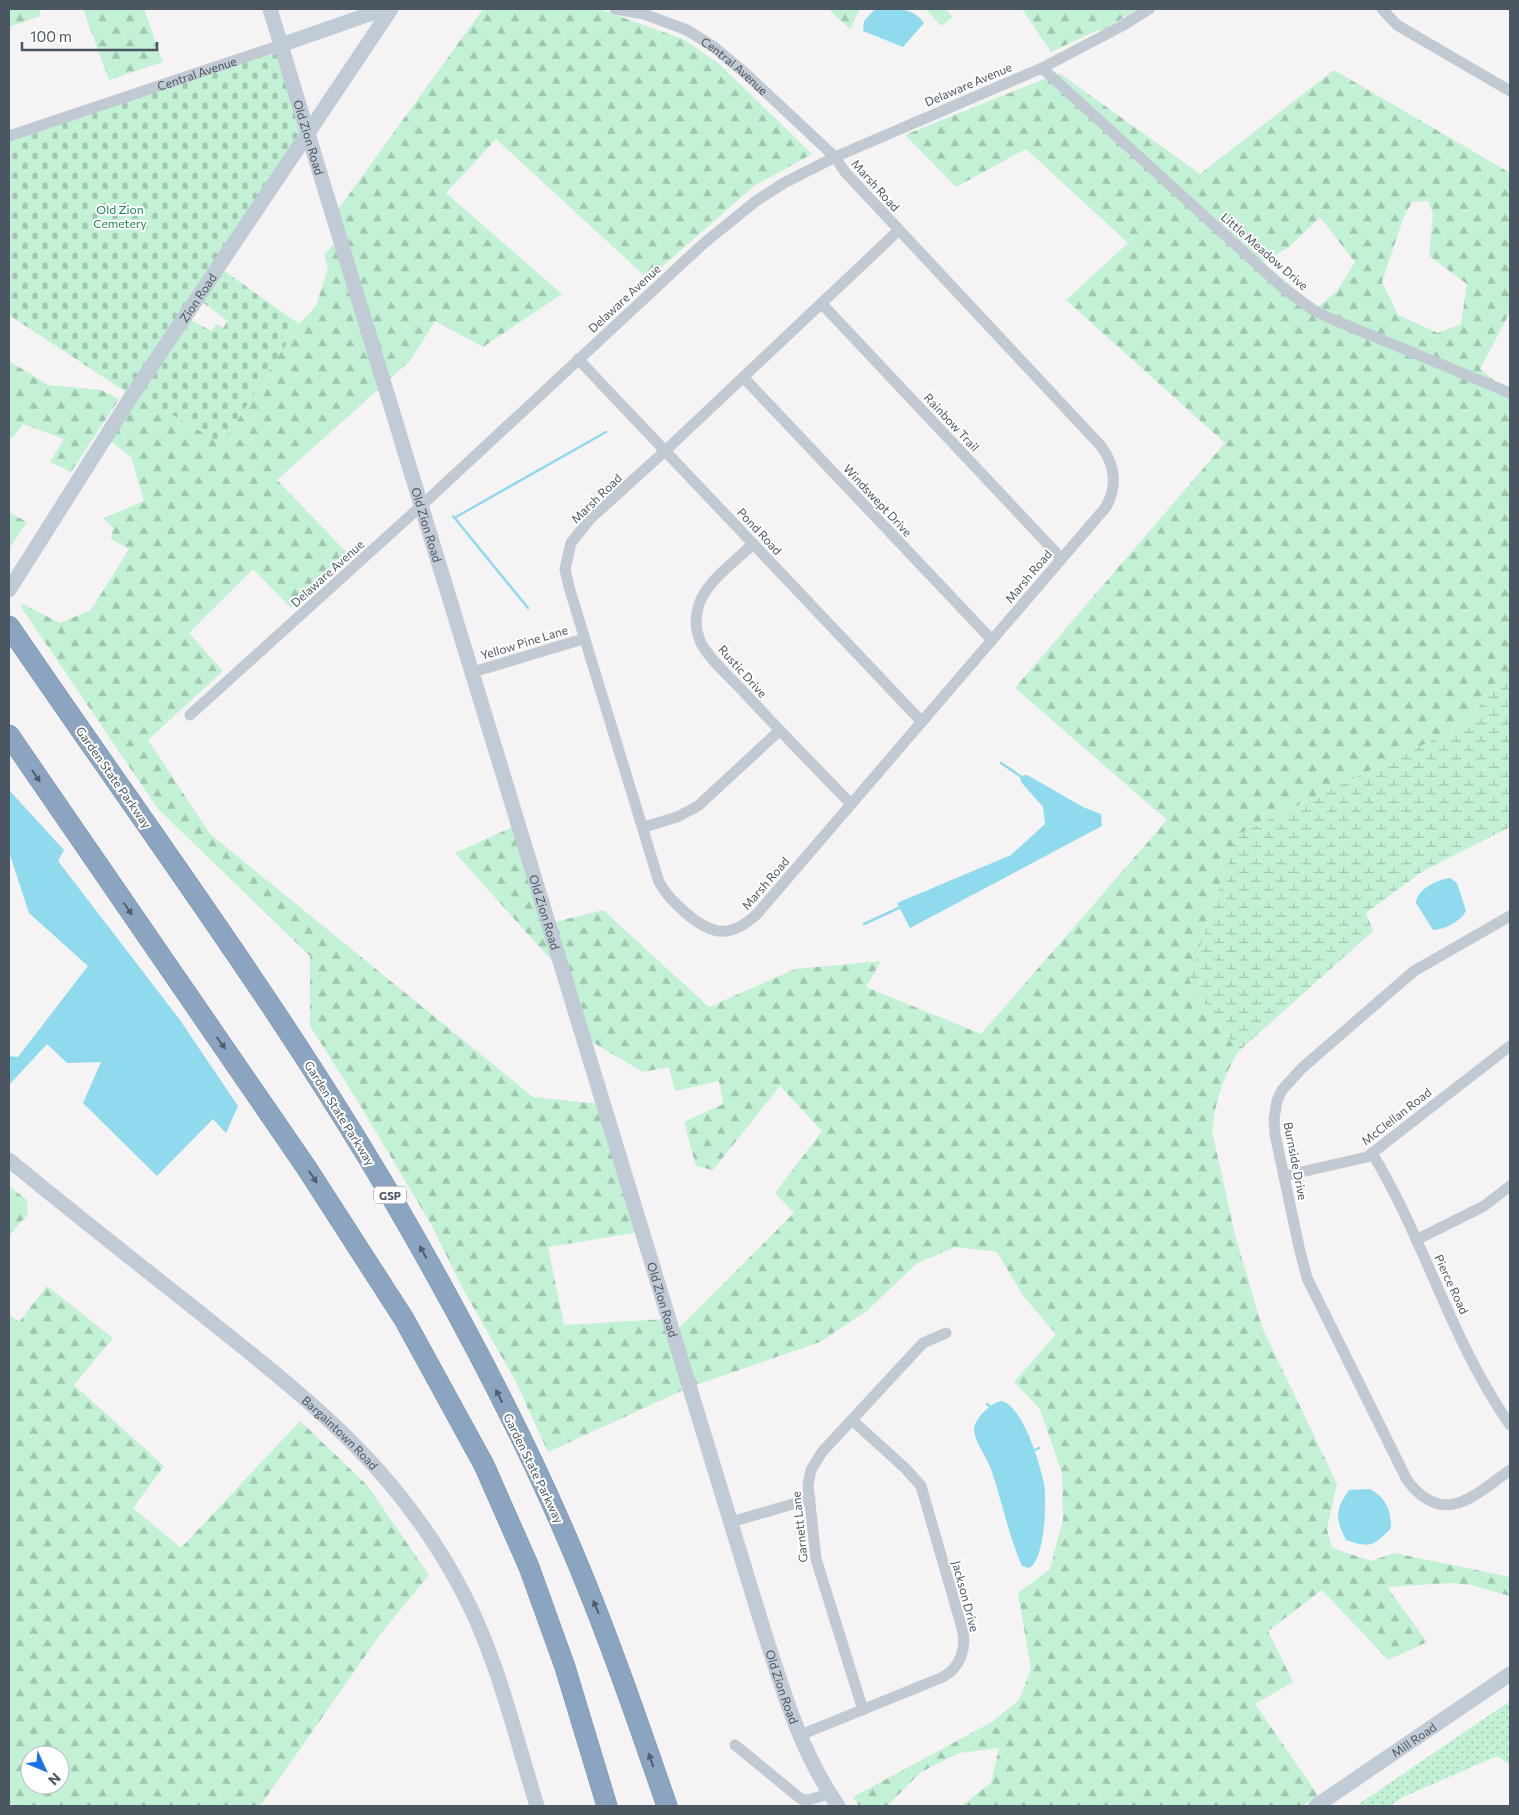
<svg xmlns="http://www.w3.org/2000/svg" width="1519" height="1815" viewBox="0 0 1519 1815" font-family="Commissioner,sans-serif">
<defs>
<pattern id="grass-dots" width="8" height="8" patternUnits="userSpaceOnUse" patternTransform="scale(1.25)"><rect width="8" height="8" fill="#c3f1d5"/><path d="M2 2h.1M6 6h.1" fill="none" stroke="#a0c6b0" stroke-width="1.8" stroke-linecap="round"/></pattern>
<pattern id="forest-firs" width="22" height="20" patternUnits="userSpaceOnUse" patternTransform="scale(1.25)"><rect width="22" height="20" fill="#c3f1d5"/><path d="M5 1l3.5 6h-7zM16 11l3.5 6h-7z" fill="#a0c6b0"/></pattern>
<pattern id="wetland-marsh" width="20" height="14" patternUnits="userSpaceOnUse" patternTransform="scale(1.25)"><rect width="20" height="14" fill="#c3f1d5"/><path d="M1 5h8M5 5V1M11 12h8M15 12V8" fill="none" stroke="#a0c6b0"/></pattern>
<pattern id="cemetery-stones" width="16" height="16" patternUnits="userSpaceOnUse" patternTransform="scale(1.25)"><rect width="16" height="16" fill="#c3f1d5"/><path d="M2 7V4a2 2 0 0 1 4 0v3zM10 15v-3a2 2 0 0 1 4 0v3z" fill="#a0c6b0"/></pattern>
</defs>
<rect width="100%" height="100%" fill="#f5f3f3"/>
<path fill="url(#grass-dots)" d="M 1510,1701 L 1510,1765 L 1497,1756 L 1403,1797 L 1390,1806 L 1356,1806 Z"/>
<path fill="url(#forest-firs)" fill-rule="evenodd" d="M 9,9 L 39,9 L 41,16 L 9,27 Z
M 83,9 L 144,9 L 163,62 L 109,80 Z
M 483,9 L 599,9 L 683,39 L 718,63 L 812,154 L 754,186 L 648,279 L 496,139 L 446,193 L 562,294 L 483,347 L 435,321 L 411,360 L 277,480 L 348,554 L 291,608 L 253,569 L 189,633 L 223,671 L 148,740 L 210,834 L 533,1097 L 601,1104 L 640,1232 L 548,1247 L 564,1325 L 667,1319 L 672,1335 L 794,1213 L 775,1193 L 822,1131 L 780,1086 L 713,1170 L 696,1166 L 684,1122 L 723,1104 L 719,1081 L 675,1091 L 669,1067 L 643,1072 L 582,1036 L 563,973 L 455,853 L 517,825 L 547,924 L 603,910 L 709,1007 L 795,969 L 881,961 L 866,987 L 981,1034 L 1167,820 L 1015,688 L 1225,443 L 1066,300 L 1128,243 L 1026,149 L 956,187 L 905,135 L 1059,73 L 1200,174 L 1334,70 L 1510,173 L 1510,312 L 1480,369 L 1510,393 L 1510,667 L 1466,724 L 1237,835 L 1189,980 L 1238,1052 C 1223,1077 1215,1102 1212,1131 L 1235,1235 L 1262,1327 L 1337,1484 L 1327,1529 L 1332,1548 L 1371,1561 L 1394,1553 L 1510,1577 L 1510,1596 L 1471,1585 L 1449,1583 L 1387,1587 L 1427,1642 L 1388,1660 L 1322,1590 L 1268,1631 L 1293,1682 L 1255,1704 L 1318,1795 L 1302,1806 L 961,1806 L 991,1783 L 999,1748 L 959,1753 L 921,1772 L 887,1806 L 859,1806 L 853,1797 L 992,1722 L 1019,1700 L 1031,1669 L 1018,1593 L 1050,1569 L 1063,1519 L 1062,1473 L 1040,1409 L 1014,1382 L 1056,1334 L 1024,1297 L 997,1252 L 955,1247 L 916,1264 L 868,1310 L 820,1342 L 690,1387 L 548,1452 L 515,1380 L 463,1289 L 432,1226 L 357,1100 L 310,1026 L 310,956 L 158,809 L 21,607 L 23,604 L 60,623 L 91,610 L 129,549 L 111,539 L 113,528 L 104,518 L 144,501 L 131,457 L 110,441 L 140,396 L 222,443 L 299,324 L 316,306 L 328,268 L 324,255 L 338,239 L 332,218 ZM 1428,201 L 1433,214 L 1429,256 L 1467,284 L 1461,324 L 1438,333 L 1398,315 L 1382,282 L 1403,219 L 1412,202 ZM 1320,217 L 1355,262 L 1337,291 L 1317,308 L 1263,262 L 1289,247 Z
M 828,9 L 860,9 L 850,29 Z
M 926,9 L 945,9 L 953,17 L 941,26 Z
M 1022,9 L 1138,9 L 1102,31 L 1098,30 L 1051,52 Z
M 9,361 L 48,385 L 101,390 L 119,399 L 71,472 L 50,462 L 64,439 L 23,424 L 13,438 L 9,437 Z
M 9,512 L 27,522 L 9,549 Z
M 9,1186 L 27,1200 L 28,1214 L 9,1236 Z
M 47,1286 L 113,1338 L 74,1385 L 164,1466 L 133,1508 L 181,1548 L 300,1421 L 367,1485 L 429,1575 L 379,1636 L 260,1806 L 9,1806 L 9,1314 L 19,1322 ZM 30,1755 L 60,1755 L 60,1785 L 30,1785 Z"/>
<path fill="url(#wetland-marsh)" d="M 1510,667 L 1510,827 L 1423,871 L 1366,913 L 1373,931 L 1238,1052 L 1189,980 L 1237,835 L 1466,724 Z"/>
<path fill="url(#cemetery-stones)" d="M 276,53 L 307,134 L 132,396 L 9,315 L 9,136 L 189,75 Z
M 223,270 L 299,324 L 222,444 L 140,396 L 191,320 L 211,331 L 217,324 L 223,328 L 228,321 L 202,302 Z"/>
<path fill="#90daee" d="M 875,9 C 895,9 912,6 924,23 L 903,47 L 863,31 L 864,21 Z
M 1027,775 L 1083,807 L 1101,814 L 1102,826 L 910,928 L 897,903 L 1011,855 L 1045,824 L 1043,807 L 1021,782 L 1020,776 Z
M 9,790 L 64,850 L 58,861 L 180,1020 L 238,1106 L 226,1133 L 213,1119 L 157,1176 L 83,1103 L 101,1062 L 67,1063 L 47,1044 L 9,1085 L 9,1056 L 18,1057 L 88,966 L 29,913 L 9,852 Z
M 1450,878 L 1457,883 L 1466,911 C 1461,921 1444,930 1433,930 L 1416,903 C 1417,889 1437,880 1450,878 Z
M 1002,1401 C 1023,1407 1040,1463 1044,1484 C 1047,1500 1045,1561 1029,1568 L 1022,1566 L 1017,1554 C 1007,1527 1001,1499 992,1472 C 988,1458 975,1444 974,1430 C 974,1418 992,1402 1002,1401 Z
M 1370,1489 C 1386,1498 1391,1510 1391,1528 C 1375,1545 1370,1549 1346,1540 C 1335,1518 1335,1510 1349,1490 Z"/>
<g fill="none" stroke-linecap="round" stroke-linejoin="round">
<path stroke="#90daee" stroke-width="2.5" d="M 453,516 L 528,608
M 456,517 L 606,432
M 1001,763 L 1023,778
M 864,924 L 903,906
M 987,1404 L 991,1407
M 1033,1451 L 1039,1448"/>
<g stroke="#7690ad" stroke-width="21">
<path id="highway" d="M 9,626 C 143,823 287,1015 406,1222 C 468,1330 527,1442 575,1557 C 609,1638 638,1722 667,1806
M 9,735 L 306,1167 L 404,1319 L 484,1465 L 529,1567 L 565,1667 L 607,1806"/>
</g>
<g stroke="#c1cad2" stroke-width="11">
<path id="s1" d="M 615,9 L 644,14 L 687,30 L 714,47 L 744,72 L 835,157 L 845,172 L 1101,446 C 1115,465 1118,485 1106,507 L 757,914 C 731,938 713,936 687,914 C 676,904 666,895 659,882 L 569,587 L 565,569 L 571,543 L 590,519 L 665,451 L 899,230"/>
<path d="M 1382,9 L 1397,25 L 1510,91"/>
<path d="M 1042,68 L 1282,287 L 1312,309 L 1327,317 L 1510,393"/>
<path id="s2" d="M 9,136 L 281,45"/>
<path d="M 822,304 L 1061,558"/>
<path d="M 578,359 L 922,722"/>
<path d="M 744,378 L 992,640"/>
<path d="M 753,544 C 734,563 700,585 697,613 C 695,623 697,634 701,643 C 710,660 728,675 741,689 C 777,728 814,766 851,804"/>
<path d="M 473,672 L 583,639"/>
<path d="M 190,715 L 421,506 L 703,244 L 756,201 L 784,183 L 835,157 L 1042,68 L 1122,26 L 1149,9"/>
<path d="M 644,827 L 677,817 L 698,806 L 779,731"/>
<path d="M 1510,916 L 1414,971 L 1302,1068 L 1282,1090 L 1277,1101 L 1274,1119 L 1275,1134 L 1299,1247 L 1307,1278 L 1407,1480 C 1443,1528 1474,1496 1510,1470"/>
<path d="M 1372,1153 C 1425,1240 1451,1341 1510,1425"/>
<path d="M 1284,1176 L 1367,1157 L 1510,1046"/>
<path d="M 1416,1240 L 1484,1206 L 1510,1186"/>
<path d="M 731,1522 L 810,1499"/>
<path d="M 863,1710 L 816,1559 L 808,1485 L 811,1470 L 822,1452 L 923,1343 L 946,1333"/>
<path d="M 798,1736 L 943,1677 C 961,1667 967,1647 962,1628 L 921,1486 L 906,1469 L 852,1420"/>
<path d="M 735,1745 L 801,1799 L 808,1800 L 829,1794"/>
</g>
<g stroke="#c1cbd6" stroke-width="15">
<path id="s3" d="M 270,9 L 762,1625 C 783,1690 799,1749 838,1806"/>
<path d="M 281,45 L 384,9"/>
<path id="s4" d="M 9,590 L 131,397 L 391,9"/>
<path id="s5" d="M 9,1160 C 77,1216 146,1270 214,1324 C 316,1406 397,1469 460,1587 C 497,1655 514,1732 537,1806"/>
<path id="s6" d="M 1316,1806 L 1510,1674"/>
</g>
<use href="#highway" stroke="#8ba5c1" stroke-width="20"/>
</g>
<defs><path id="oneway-solid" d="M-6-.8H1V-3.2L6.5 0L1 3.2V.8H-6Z" transform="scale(1.25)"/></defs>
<g fill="#505e6b">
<use href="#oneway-solid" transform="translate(36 776) rotate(56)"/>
<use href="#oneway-solid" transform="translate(128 909) rotate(56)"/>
<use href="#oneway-solid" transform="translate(221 1043) rotate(54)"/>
<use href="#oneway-solid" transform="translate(313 1177) rotate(57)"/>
<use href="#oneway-solid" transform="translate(423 1252) rotate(-119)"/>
<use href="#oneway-solid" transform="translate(499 1396) rotate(-117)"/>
<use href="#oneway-solid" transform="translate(596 1607) rotate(-112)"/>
<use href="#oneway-solid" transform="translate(651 1760) rotate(-109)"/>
</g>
<g text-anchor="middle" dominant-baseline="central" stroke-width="4" stroke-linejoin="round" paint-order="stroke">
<rect fill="#fff" stroke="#808990" stroke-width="1" x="374" y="1186.5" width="32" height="17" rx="4"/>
<g font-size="11" font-weight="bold" fill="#4a5661">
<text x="390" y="1195">GSP</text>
</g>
<g font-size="12" fill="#4a5661" stroke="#fff">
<text stroke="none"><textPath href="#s1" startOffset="135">Central Avenue</textPath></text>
<text stroke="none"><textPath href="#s2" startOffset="198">Central Avenue</textPath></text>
<text transform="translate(968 84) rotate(-23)">Delaware Avenue</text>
<text stroke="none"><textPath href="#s3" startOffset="134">Old Zion Road</textPath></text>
<text transform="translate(876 185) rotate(48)">Marsh Road</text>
<text transform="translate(1265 251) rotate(41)">Little Meadow Drive</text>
<text stroke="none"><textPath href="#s4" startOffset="348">Zion Road</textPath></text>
<text transform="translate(624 298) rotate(-43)">Delaware Avenue</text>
<text transform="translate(952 422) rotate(47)">Rainbow Trail</text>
<text transform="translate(596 498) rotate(-44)">Marsh Road</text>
<text transform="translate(878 500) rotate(47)">Windswept Drive</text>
<text stroke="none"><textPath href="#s3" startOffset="539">Old Zion Road</textPath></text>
<text transform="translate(760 531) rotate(47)">Pond Road</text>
<text transform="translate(327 573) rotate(-42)">Delaware Avenue</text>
<text transform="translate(1028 576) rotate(-50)">Marsh Road</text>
<text transform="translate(524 642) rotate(-17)">Yellow Pine Lane</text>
<text transform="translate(743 671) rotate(48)">Rustic Drive</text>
<text transform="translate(114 777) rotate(55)">Garden State Parkway</text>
<text transform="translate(765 883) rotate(-49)">Marsh Road</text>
<text stroke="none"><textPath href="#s3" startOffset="944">Old Zion Road</textPath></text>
<text transform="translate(340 1113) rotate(58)">Garden State Parkway</text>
<text transform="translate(1396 1116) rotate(-38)">McClellan Road</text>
<text transform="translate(1296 1161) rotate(79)">Burnside Drive</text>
<text transform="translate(1452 1284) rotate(65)">Pierce Road</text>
<text stroke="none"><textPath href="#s3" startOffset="1349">Old Zion Road</textPath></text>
<text stroke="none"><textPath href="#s5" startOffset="429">Bargaintown Road</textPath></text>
<text transform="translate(534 1468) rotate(64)">Garden State Parkway</text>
<text transform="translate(799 1527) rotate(-96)">Garnett Lane</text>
<text transform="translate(966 1596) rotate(75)">Jackson Drive</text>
<text stroke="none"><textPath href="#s3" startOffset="1754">Old Zion Road</textPath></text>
<text stroke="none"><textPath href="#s6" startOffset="118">Mill Road</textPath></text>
</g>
<g font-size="12" fill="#17864f" stroke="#fff">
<text x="120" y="209">Old Zion<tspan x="120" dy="14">Cemetery</tspan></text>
</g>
</g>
<rect width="1519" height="1815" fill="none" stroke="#4a5661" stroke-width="20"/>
<g transform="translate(45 1770) rotate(134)"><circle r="24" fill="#ffffff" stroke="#b7bbc0"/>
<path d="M0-4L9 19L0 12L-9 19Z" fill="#1a73e8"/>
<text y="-8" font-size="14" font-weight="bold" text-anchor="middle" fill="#4a5661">N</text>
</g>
<path d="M22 42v8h135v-8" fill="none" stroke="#4a5661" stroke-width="2.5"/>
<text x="30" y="42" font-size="15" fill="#4a5661" stroke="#ffffff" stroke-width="4" paint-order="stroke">100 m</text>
</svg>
